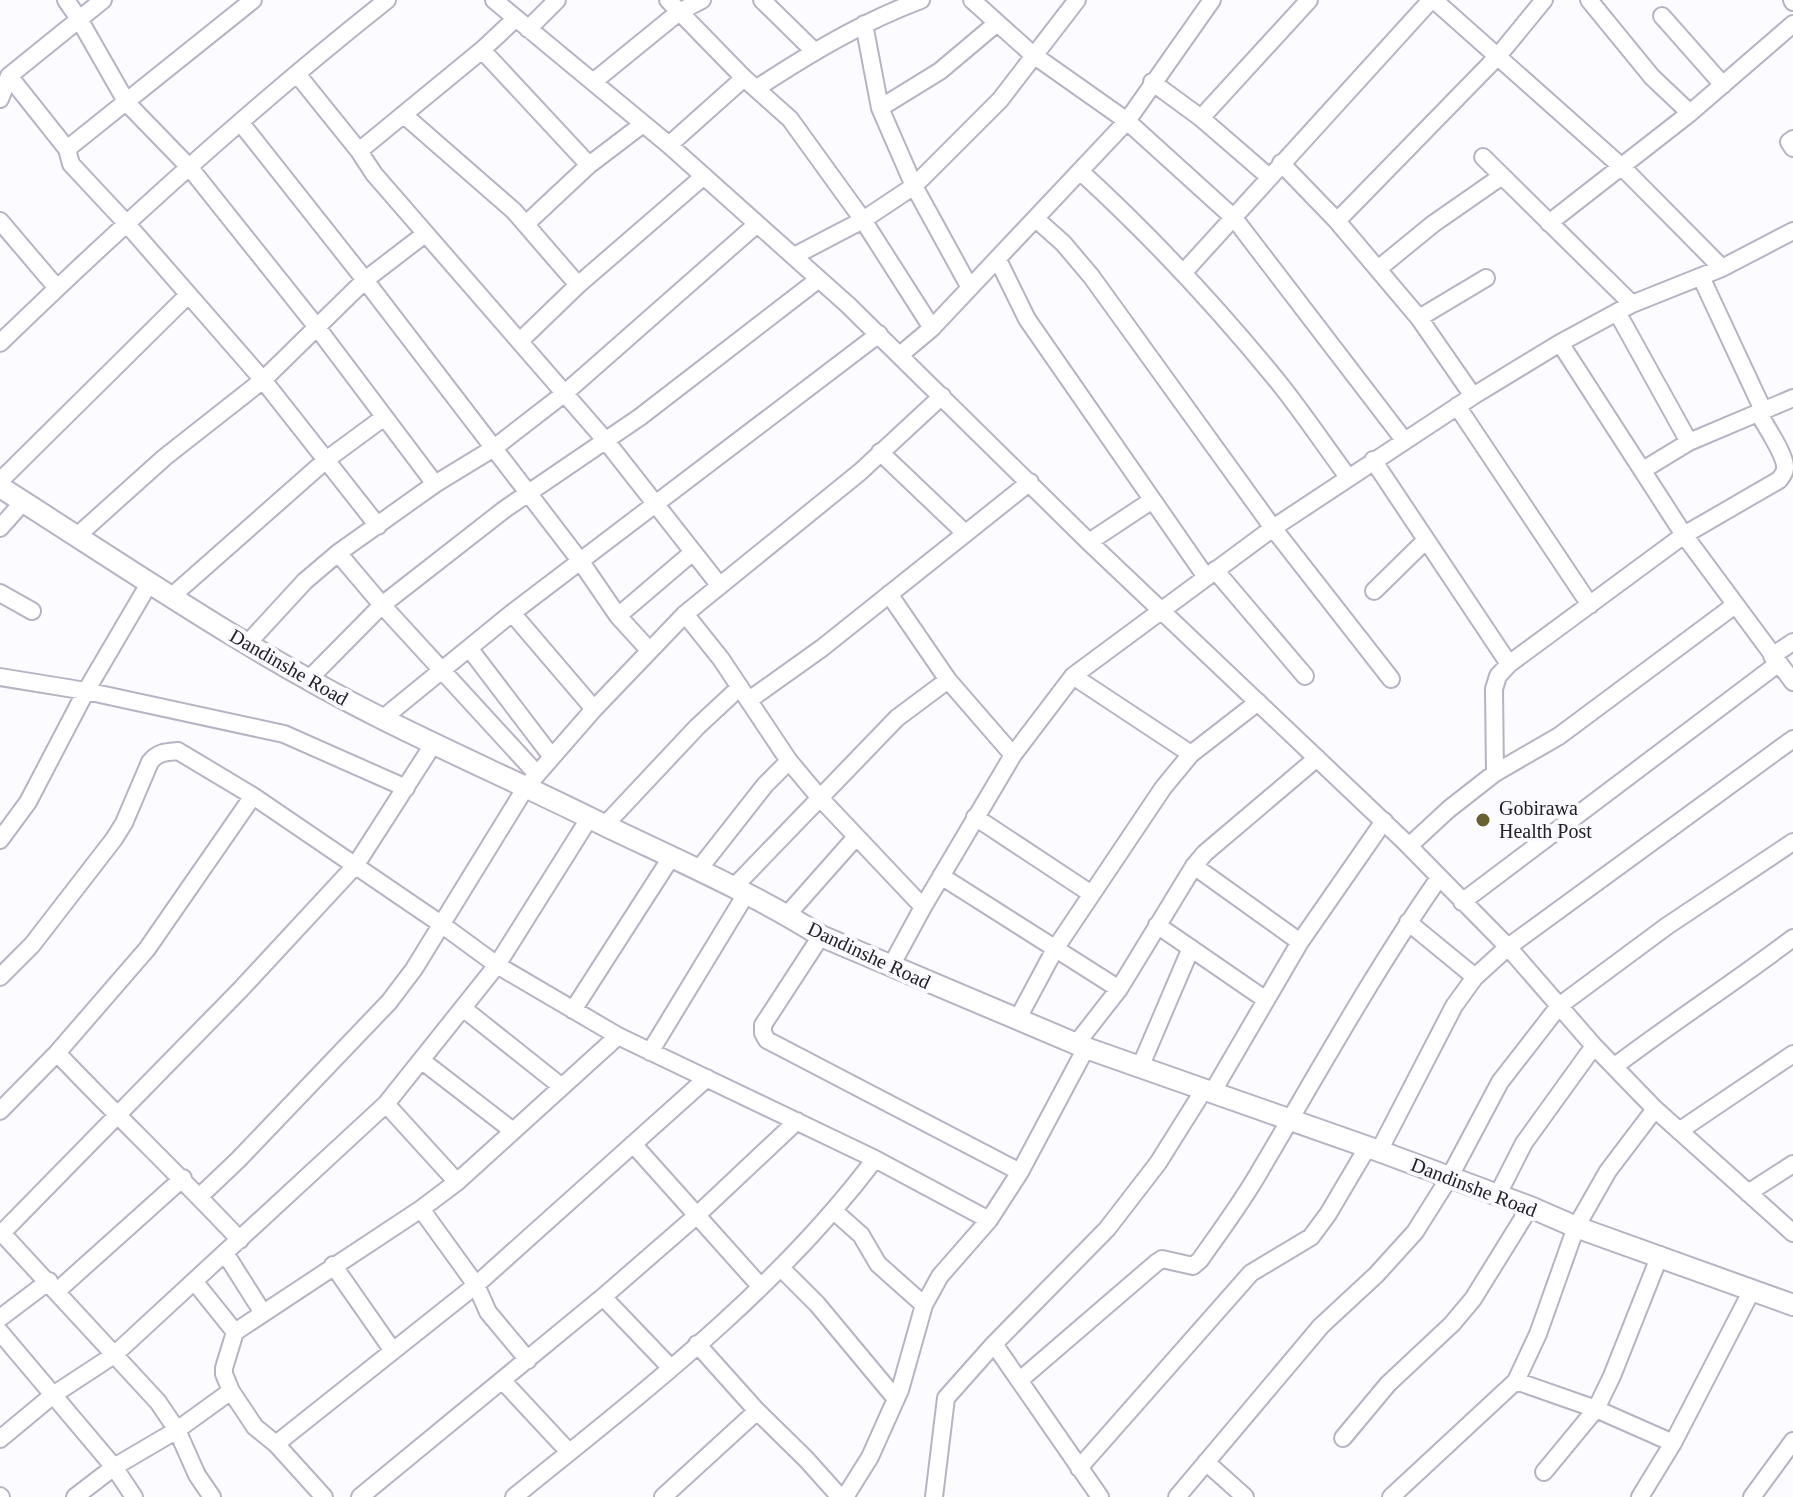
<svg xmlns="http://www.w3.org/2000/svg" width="1793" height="1497" viewBox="0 0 1793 1497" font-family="Georgia,serif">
<rect width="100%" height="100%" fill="#fcfbff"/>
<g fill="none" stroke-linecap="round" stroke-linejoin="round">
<g stroke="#b8b2c4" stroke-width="20">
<path id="minor" d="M 66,0 L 79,19 L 127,103 L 190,168 L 316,326 L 435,484
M 494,0 L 669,145 L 848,305 L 1089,542 L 1404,841 L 1508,947 L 1594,1046 L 1655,1109 L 1793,1233
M 668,0 L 744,78 L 790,119 L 863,220 L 932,328
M 762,0 L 814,51
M 972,0 L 1032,54 L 1127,121 L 1234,218 L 1404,440
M 1434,0 L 1623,168 L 1722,268
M 1589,0 L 1652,77 L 1690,113
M 1792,0 L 1793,2
M 1662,16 L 1723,85
M 864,24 L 880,108 L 914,186 L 970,288
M 528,29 L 557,0
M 482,50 L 589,165
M 297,74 L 359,151 L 374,174 L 606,441 L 720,586
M 9,76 L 67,149 L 71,164 L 127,224 L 263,380 L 378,526
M 593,82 L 679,12 L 702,0
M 1152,82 L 1201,118 L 1268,176
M 757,88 C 809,54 862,22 921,0
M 0,99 L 9,76 L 103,0
M 880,108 L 940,71 L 997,23
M 404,115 L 514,211 L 578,285
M 1201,118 L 1309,0
M 240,122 L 365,280 L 581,562 L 618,616 L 649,650
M 1793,139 L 1789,142 L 1793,148
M 669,145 L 744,78
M 67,149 L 253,0
M 359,151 L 482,50 L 515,19
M 1483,157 L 1632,304
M 1281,163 L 1337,221 L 1419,318 L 1473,396
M 1081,172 C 1152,237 1218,308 1279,383 C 1303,413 1325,446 1348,477
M 1036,219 L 1063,243 L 1091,276 L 1273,528 L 1391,679
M 0,221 L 57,288
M 1337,221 L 1498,56 L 1544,0
M 1549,223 L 1690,113 L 1793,24
M 526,224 L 589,165 L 643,124
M 794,256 L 863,220 L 914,186 L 1000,100 L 1077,0
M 998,260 L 1027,319 L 1206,577
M 1378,269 L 1433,224 L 1502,176
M 1183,273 L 1431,0
M 1701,277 L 1763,410
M 1617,312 L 1689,442
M 1419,318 L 1486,278
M 521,340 L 578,285 L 704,176
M 0,343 C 124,223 252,107 387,0
M 1560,343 L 1684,535 L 1793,682
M 900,355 L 932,328 L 1127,121 L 1212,0
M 1457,406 L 1590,605
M 880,452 L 965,533
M 1373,460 L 1509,664
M 1643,470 L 1689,442 L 1793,398
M 0,481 L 188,295
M 0,528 L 23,502
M 77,536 L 165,457 L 263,380 L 365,280 L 425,234
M 1089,542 L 1151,501
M 338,553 L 382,605 L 537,774
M 1215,570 L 1305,676
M 1374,591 L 1426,540
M 0,593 L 32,611
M 889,594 L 948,680 L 1013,755
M 172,596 L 326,460 L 383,418
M 512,613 L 594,709
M 685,614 L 721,659 L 789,761 L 820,798 L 923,907
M 618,616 L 693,552
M 247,644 L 305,581 L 338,553 L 435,484 L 494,448 L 565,393 L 757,224
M 469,648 L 552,757
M 1772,656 L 1793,642
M 1073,676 L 1191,754
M 0,677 L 86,691 L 284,734 L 406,788
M 309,679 L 382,605 L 505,509 L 640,417 L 819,279
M 749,700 L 822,648 L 1030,482
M 382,719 L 512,613 L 879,334
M 1495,773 L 1494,689 L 1498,676 L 1509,664 L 1684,535 L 1779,480 C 1782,476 1785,473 1785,468 C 1786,455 1764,424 1758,412
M 975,817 L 1090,893
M 605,825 L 697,727 L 740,687
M 0,840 L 28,802 L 86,691 L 150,582
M 1409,846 L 1449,809 L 1495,773 L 1559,736 L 1735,605
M 1194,866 L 1300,942
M 699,869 L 765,785 L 789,761
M 941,876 L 1119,989
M 734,887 L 897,718 L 948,680
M 1462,902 L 1779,663
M 787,915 L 856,837
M 1408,922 L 1475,977
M 1157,925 L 1266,1000
M 821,936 L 763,1025 L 763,1033 L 767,1040 L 1020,1172
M 891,966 L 923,907 L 1013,755 L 1073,676 L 1273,528 L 1473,396 L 1560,343 L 1632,304 L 1722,268 L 1793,231
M 0,977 L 32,945 L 114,839 L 124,823 L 150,762 C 158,752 166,752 178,751 L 253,796 L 441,924 L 497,965 L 618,1036 L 875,1159 L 989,1220
M 464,1009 L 562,1087
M 573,1010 L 672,856
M 1017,1020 L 1055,949 L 1163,788 L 1191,754 L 1258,702
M 1076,1044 L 1119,989 L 1194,866 L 1205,853 L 1317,758
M 650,1052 L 746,894
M 57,1053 C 117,1116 180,1176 240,1240
M 421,1060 L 513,1131
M 1141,1065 L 1191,948
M 1615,1066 C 1673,1022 1735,982 1793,938
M 1213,1091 L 1300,942 L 1384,821
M 386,1104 L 457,1182
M 0,1111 L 57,1053 L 147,949 L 253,796
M 1679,1131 L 1793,1054
M 633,1144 L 761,1287
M 1379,1151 L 1454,1006 L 1475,977 L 1508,947 L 1793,739
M 1748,1193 L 1793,1164
M 1497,1196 L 1524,1143 L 1594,1046
M 199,1197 L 238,1160 L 389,1002 L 414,969 L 526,787 L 594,709 L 685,614 L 860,472 L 942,396
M 421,1209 L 476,1285 L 488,1312 L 528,1360
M 834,1211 L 861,1235 L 878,1264 L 924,1305
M 0,1231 L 158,1402 L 177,1430 L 197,1475 L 212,1497
M 2,1233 L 241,989 L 355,866 L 434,743
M 225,1253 L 263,1313
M 333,1265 L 393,1351
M 781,1268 L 817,1304 L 896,1399
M 194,1281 L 235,1332
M 57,1291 L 183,1178
M 603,1297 L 670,1367
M 0,1318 L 49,1281
M 0,1332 L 114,1467 L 134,1497
M 697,1344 L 757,1411 L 806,1459 L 840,1497
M 994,1344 L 1100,1497
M 502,1380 L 569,1452
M 1020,1380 L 1156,1263 L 1162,1259 L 1193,1266 L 1200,1260 C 1221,1230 1243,1201 1261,1169 C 1319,1071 1374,971 1439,878
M 1516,1381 L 1596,1409 L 1673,1443
M 231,1391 L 224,1374 L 224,1368 L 235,1332 L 421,1209 L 457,1182 L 618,1036
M 1343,1438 L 1388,1384 L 1452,1324 L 1473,1299 L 1530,1207
M 0,1439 L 53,1395 L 114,1355 L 386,1104 L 497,965 L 590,817
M 276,1444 L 476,1285 L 707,1078
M 1206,1462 L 1245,1497
M 1079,1468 L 1251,1273 L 1311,1237 L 1328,1214 L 1367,1148
M 1544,1472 L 1596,1409 L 1612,1376 L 1660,1255
M 0,1496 L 1,1497
M 75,1497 L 114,1467 L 177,1430 L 231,1391 L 255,1427 L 276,1444 L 324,1497
M 360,1497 L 603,1297 L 695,1217 L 797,1121
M 514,1497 C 641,1394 776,1291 875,1159
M 663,1497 L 757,1411
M 845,1497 L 870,1457 L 900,1390 L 924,1305 L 940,1276 L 989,1220 L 1020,1172 L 1086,1048
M 934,1497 L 946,1398 L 994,1344 L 1107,1229 L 1158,1163 L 1205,1088
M 1177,1497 L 1321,1326 L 1376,1275 L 1415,1232 L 1449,1178 L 1500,1082 L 1559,1006 L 1667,926 L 1793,842
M 1391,1497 L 1516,1381 L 1538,1334 L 1576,1227 L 1608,1171 L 1655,1109
M 1640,1497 L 1673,1443 L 1752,1290
M 1752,1497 L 1793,1441"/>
</g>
<g stroke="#b8b2c4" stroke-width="24">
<path id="tertiary" d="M 0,487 C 126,567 249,652 383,719 C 457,756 532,789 606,826 C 679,861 753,893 821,936 L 1086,1048 L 1379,1151 L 1530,1207 L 1576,1227 L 1793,1305"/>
</g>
<use href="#minor" stroke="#fff" stroke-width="16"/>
<use href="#tertiary" stroke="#fff" stroke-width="20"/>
</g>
<circle fill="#66612e" stroke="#fcfbff" stroke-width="3" cx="1483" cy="820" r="8"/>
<g text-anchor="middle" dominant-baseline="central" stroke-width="8" stroke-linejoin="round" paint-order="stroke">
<g font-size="20" fill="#232128" stroke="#fcfbff">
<text transform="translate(289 667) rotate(30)">Dandinshe Road</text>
<text transform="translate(869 955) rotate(25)">Dandinshe Road</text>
<text transform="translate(1474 1187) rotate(21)">Dandinshe Road</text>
</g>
<g font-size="20" fill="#232128" stroke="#fcfbff" text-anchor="start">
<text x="1499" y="808">Gobirawa<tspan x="1499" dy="23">Health Post</tspan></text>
</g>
</g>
</svg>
